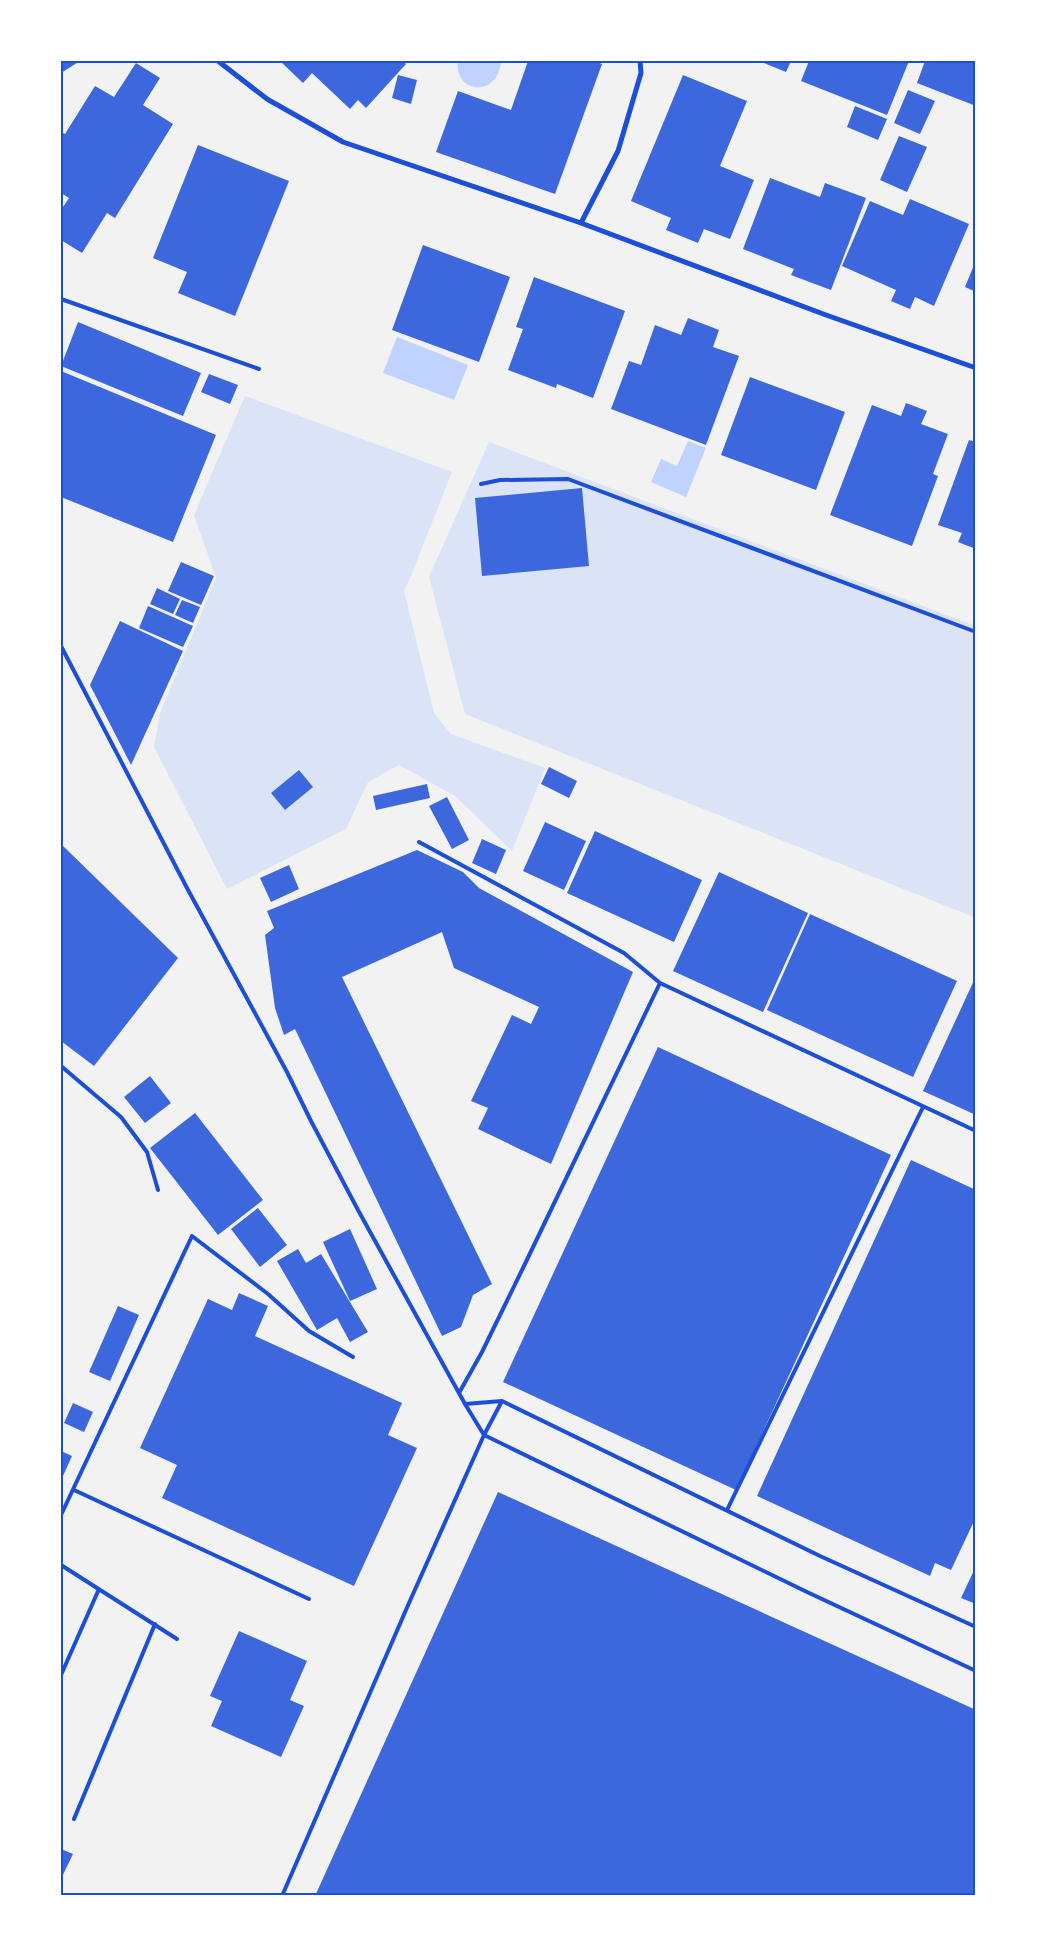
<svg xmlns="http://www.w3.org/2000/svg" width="1037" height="1957" viewBox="0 0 1037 1957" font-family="Cabin,sans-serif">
<rect width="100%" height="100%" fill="#f2f2f2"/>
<path fill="#dbe4f7" d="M 245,396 L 452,472 L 411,576 L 404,590 L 434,713 L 451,734 L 545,768 L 512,851 L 455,796 L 399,765 L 368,782 L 346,829 L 227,889 L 154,747 L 160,713 L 216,578 L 194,515 Z
M 489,442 L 976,626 L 976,918 L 465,714 L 429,577 Z"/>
<path fill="#bfd3fe" d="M 458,61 L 501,61 C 498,100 453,92 458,61 Z
M 397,337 L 468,365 L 454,400 L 383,373 Z
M 688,441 L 706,448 L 686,497 L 651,482 L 661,459 L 677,466 Z"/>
<path fill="#3d67dc" d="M 61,61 L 80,61 L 61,73 Z
M 280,61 L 403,61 L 406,64 L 366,108 L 358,100 L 350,109 L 312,73 L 303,83 Z
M 528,61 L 595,61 L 602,64 L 555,194 L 436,152 L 458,91 L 511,110 Z
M 759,61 L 791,61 L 786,72 Z
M 809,61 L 909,61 L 887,115 L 801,81 Z
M 925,61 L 976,61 L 976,106 L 917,83 Z
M 136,63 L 160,78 L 143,105 L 173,124 L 115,218 L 107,213 L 82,253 L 61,240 L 61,210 L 69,198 L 61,193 L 61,132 L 65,134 L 95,86 L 114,97 Z
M 398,75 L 417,80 L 411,104 L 392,98 Z
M 683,75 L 747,101 L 720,166 L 754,180 L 730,239 L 704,229 L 698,243 L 666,230 L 671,218 L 631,201 Z
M 908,90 L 935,101 L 920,134 L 894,123 Z
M 855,106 L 887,119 L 878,140 L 847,127 Z
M 899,136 L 927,147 L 907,192 L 880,180 Z
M 198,145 L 289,181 L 235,316 L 178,293 L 187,272 L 153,258 Z
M 770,178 L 820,197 L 825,183 L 866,198 L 831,290 L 791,275 L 794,269 L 743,249 Z
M 910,199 L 969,224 L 934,306 L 915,297 L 910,309 L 891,301 L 896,290 L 842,266 L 870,201 L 903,215 Z
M 423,245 L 510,277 L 479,362 L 392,330 Z
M 976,260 L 976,292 L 965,287 Z
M 534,277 L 625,311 L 593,398 L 557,384 L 556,388 L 508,370 L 523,329 L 516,327 Z
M 688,318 L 719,330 L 713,347 L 739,356 L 706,445 L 611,409 L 629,361 L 641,365 L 655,325 L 681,335 Z
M 78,322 L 201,373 L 183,416 L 61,366 Z
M 61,371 L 216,435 L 173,542 L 61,497 Z
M 209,374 L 238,385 L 230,404 L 201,392 Z
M 750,377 L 845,412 L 816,490 L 721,455 Z
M 906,403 L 927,411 L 921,424 L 948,434 L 933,474 L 938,476 L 912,546 L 830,515 L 872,405 L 901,416 Z
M 969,440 L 976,442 L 976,549 L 958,542 L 962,533 L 938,525 Z
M 582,488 L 589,566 L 482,576 L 475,498 Z
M 181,562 L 214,576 L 201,605 L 168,591 Z
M 157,588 L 180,599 L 173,614 L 150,604 Z
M 182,600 L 200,607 L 193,623 L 175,615 Z
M 148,606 L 193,626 L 183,647 L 139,628 Z
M 120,621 L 183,651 L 131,765 L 90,685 Z
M 549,767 L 577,781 L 569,798 L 541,784 Z
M 299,770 L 313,787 L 285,810 L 271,793 Z
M 427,784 L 430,798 L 376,810 L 373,796 Z
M 447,797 L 469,840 L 452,849 L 429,806 Z
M 545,822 L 586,841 L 564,890 L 523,871 Z
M 595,831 L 702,880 L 674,942 L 567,893 Z
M 482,839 L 506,850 L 496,874 L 472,863 Z
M 61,844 L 178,958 L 94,1066 L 61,1041 Z
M 417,850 L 463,872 L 479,888 L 633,972 L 551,1164 L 478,1129 L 488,1108 L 471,1101 L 512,1015 L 531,1024 L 539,1007 L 454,968 L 442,932 L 342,977 L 492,1284 L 473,1295 L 461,1327 L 442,1336 L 295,1029 L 284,1035 L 275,1008 L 265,935 L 274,928 L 267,911 Z
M 289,865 L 299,889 L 271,902 L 260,878 Z
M 719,872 L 808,913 L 763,1012 L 673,971 Z
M 810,914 L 957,981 L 913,1077 L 767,1010 Z
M 976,976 L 976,1115 L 923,1091 Z
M 658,1047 L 891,1155 L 736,1490 L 503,1382 Z
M 150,1076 L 171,1103 L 145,1123 L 124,1097 Z
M 195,1113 L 263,1200 L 218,1235 L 150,1148 Z
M 911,1160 L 976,1190 L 976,1517 L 951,1570 L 935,1563 L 930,1576 L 757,1496 Z
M 258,1208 L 287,1245 L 260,1267 L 231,1229 Z
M 350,1229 L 377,1289 L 350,1301 L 323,1242 Z
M 298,1249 L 306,1263 L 321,1254 L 368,1332 L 350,1342 L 337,1318 L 317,1330 L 277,1261 Z
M 239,1293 L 268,1306 L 255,1336 L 402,1403 L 388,1435 L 417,1448 L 354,1586 L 162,1498 L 177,1465 L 140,1448 L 208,1299 L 232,1310 Z
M 118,1306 L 139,1315 L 110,1381 L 89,1372 Z
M 73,1403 L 93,1412 L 84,1432 L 64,1423 Z
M 61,1451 L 72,1456 L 63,1476 L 61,1475 Z
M 498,1492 L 976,1710 L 976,1896 L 315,1896 Z
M 976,1566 L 976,1604 L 961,1598 Z
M 239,1631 L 307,1661 L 290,1700 L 304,1706 L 281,1757 L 211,1726 L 222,1701 L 210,1696 Z
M 61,1849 L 73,1854 L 61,1879 Z"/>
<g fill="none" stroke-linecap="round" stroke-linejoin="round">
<path stroke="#1d4ed8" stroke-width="4" d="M 61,299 L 259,369
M 481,484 L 500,480 L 568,479 L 976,632
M 61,646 L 187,888 L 287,1072 L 311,1121 L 358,1210 L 465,1404 L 484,1435 L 807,1592 L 976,1671
M 419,842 L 624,953 L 660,983 L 976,1131
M 61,1066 L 121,1117 L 147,1152 L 158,1190
M 459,1393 L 482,1352 L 523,1268 L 660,983
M 465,1404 L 502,1401 L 820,1556 L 976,1627
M 74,1490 L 309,1599
M 727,1510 L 923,1107
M 61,1515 L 192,1236 L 268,1294 L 309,1331 L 353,1357
M 61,1565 L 177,1639
M 61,1675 L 99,1589
M 74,1819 L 155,1624
M 282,1896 L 409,1603 L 484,1435 L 502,1401"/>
<path stroke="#1d4ed8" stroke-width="5" d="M 218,61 L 267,99 L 343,142 L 581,223 L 826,315 L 976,368
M 581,223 L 618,151 L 641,73 L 640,61"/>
</g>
<rect width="1037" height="1957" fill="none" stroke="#ffffff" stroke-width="125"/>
<rect x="62" y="62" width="912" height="1832" fill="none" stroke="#1d4ed8" stroke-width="2"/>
</svg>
